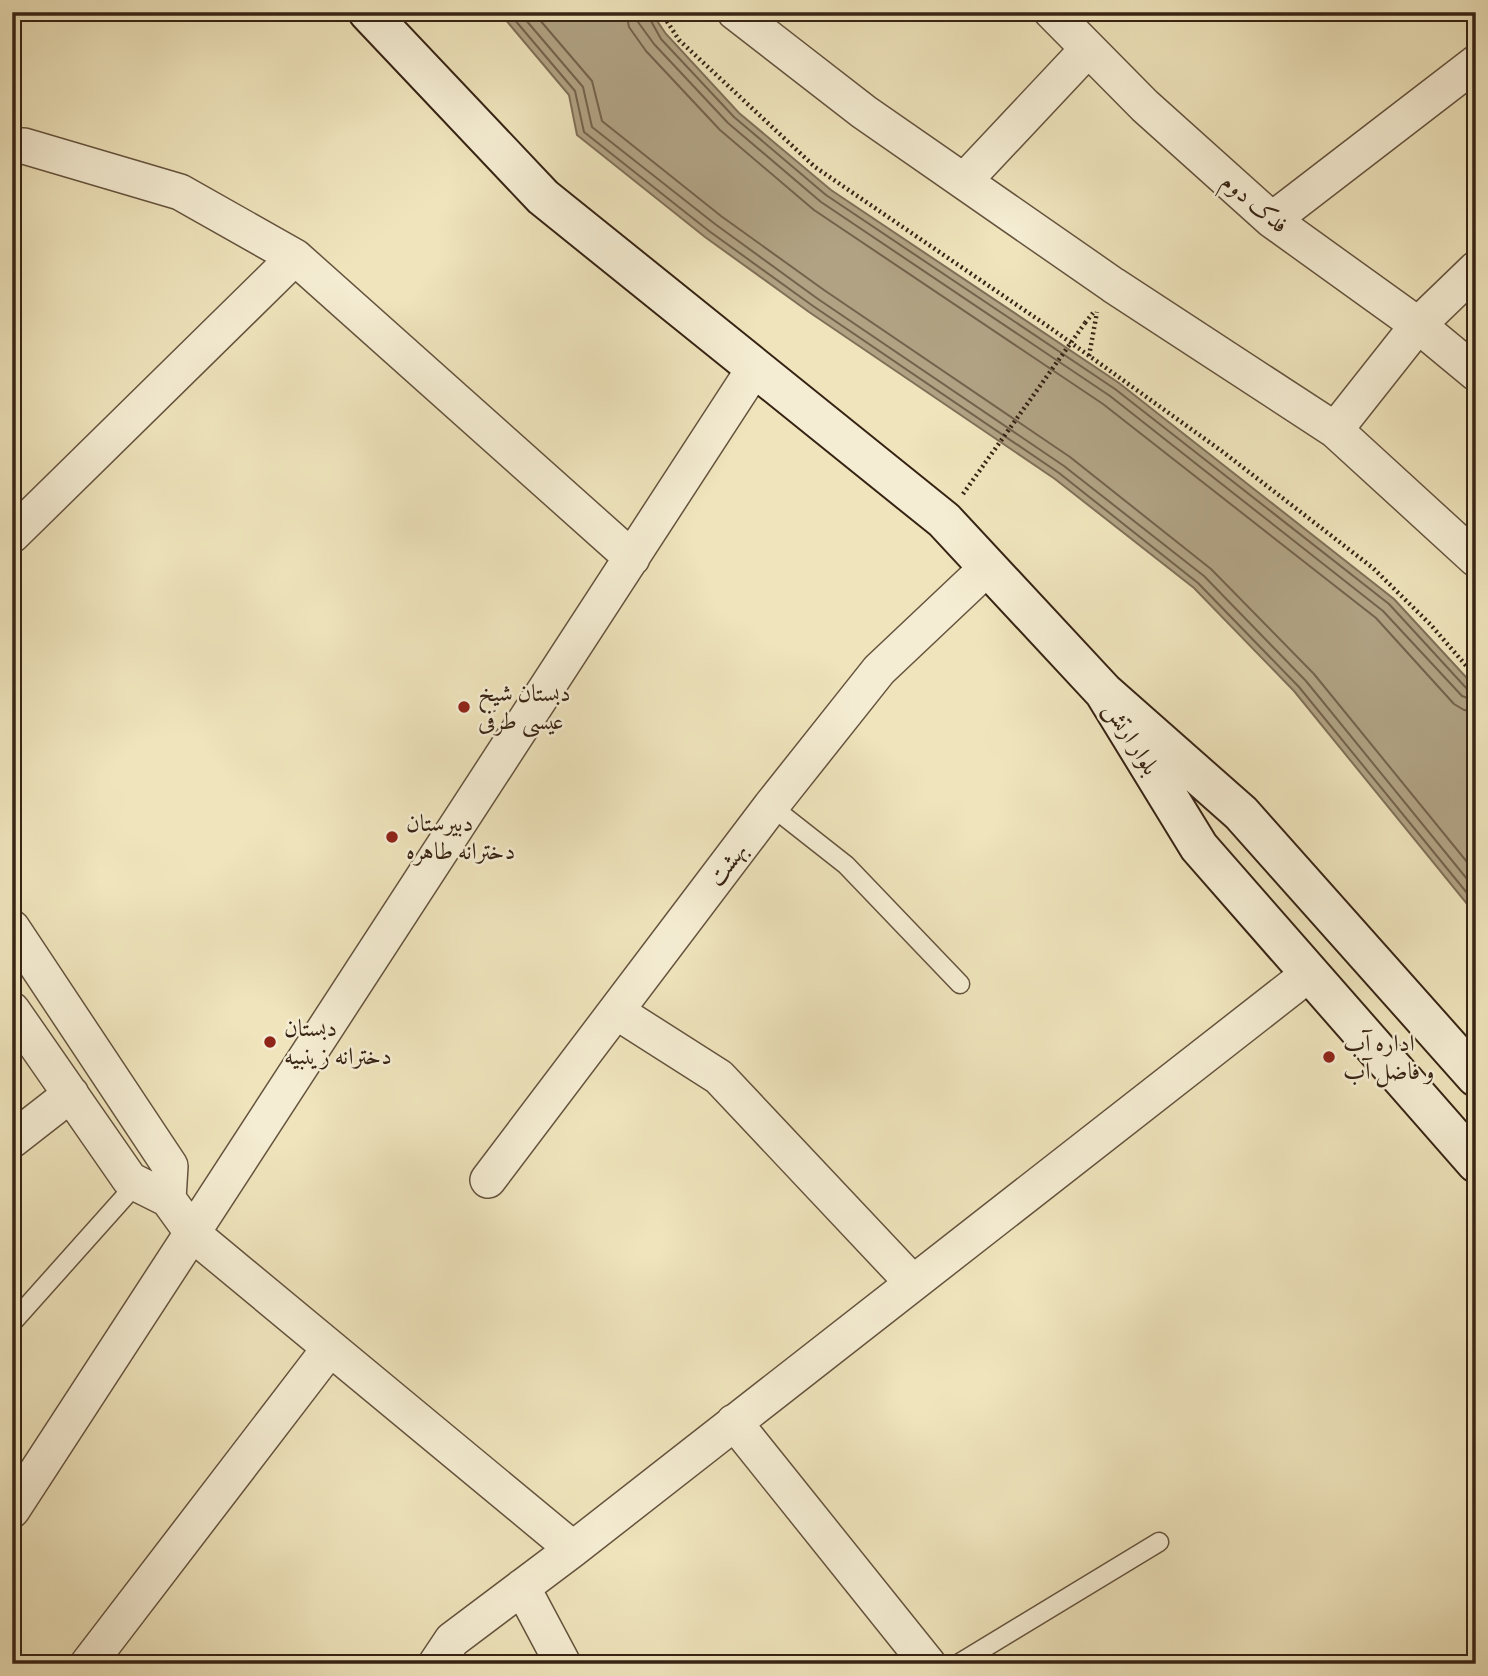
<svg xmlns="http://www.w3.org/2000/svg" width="1488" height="1676" viewBox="0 0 1488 1676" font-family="Alegreya,Amiri,serif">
<rect width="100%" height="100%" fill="#efe4bc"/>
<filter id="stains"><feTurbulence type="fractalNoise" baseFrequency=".00286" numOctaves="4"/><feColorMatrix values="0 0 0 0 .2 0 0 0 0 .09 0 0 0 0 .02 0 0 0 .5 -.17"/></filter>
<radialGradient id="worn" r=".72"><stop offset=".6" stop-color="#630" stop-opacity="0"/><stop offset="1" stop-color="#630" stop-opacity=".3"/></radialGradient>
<path fill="#b0a283" stroke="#806f57" stroke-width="2" d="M 499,12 L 651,12 L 666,34 L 739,113 L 831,190 L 1119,383 L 1394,599 L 1476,688 L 1476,915 L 1294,691 L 1194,588 L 1055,479 L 809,312 L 705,237 L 577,135 L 569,95 Z"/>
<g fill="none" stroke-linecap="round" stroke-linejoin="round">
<path stroke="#74624c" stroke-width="2" d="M 508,12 L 575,91 L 584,132 L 709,231 L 813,306 L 1059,473 L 1198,583 L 1299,687 L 1476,904
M 519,12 L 583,87 L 592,127 L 715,224 L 818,299 L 1064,466 L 1204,576 L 1306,681 L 1476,890
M 533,12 L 592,81 L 602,121 L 721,216 L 824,290 L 1070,457 L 1211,569 L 1314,674 L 1476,873
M 626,12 L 629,27 L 646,51 L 720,130 L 814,210 L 1103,404 L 1376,618 L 1454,704 L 1464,710 L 1476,712
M 637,12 L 638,22 L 654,44 L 728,123 L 821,202 L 1110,396 L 1383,611 L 1462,696 L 1476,701
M 646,12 L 661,39 L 734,117 L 826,195 L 1115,389 L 1389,604 L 1468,690 L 1476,692"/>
<g stroke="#65533e" stroke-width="21">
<path id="lane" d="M 771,806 L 846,865 L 960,984
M 12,1323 L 137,1183
M 958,1664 L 1159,1542"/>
</g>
<g stroke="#65533e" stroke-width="38">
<path id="street" d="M 735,12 L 864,112 L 1113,285 L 1335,430 L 1476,559
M 1052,12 L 1145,106 L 1272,220 L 1418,325 L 1476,373
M 12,146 L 24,146 L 180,192 L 295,257
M 964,181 L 1088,49
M 1272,220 L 1476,63
M 1335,430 L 1418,325 L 1476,269
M 12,535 L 295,257 L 632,558
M 12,928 L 170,1166 L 168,1199
M 12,1010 L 130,1180 L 168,1199 L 194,1235 L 573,1549 L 1310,973
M 617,1012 L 719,1077 L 913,1283
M 12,1140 L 71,1094
M 488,1180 L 771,806 L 879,670 L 988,567
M 734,1422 L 928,1664
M 12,1510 L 754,369
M 522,1587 L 563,1664
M 88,1664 L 330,1348
M 436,1664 L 452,1640 L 573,1549"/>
</g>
<g stroke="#372314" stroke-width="42">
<path id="secondary" d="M 368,12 L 543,197 L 944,520 L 1104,692
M 1476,1077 L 1241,813 L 1104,692 L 1199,847 L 1476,1163"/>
</g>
<path stroke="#372314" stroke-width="4.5" stroke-dasharray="2 3.5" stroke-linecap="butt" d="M 661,12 L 679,40 L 815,167 L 1049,327 L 1223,452 L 1373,568 L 1430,624 L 1476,677
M 1085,323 L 1093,313
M 1089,356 L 1097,312
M 963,494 L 985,463"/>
<use href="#lane" stroke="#f5edd3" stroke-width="18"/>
<use href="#street" stroke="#f5edd3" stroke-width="35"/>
<use href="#secondary" stroke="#f5edd3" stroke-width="38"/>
<path stroke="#372314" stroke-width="4.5" stroke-dasharray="2 3.5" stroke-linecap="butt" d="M 985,463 L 1085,323"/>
</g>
<g fill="#8f2418" stroke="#f5edd3" stroke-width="2.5">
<circle cx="464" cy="707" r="7"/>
<circle cx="392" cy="837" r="7"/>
<circle cx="270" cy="1042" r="7"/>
<circle cx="1329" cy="1057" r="7"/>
</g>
<g text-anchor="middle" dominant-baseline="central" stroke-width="5" stroke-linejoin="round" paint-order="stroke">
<g font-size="24" fill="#372314" stroke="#f5edd3">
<text transform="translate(1255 203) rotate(40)">فدک دوم</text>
<text transform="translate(1132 738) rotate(58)">بلوار ارتش</text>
<text transform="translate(727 864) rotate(-53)">بهشت</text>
</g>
<g font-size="24" fill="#372314" stroke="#f5edd3" text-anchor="start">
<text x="478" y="693">دبستان شیخ<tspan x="478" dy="28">عیسی طرفی</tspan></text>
<text x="406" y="823">دبیرستان<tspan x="406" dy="28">دخترانه طاهره</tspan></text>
<text x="284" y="1028">دبستان<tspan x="284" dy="28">دخترانه زینبیه</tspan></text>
<text x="1343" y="1043">اداره آب<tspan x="1343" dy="28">و فاضل آب</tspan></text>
</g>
</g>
<rect width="1488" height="1676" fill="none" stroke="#efe4bc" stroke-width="42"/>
<rect x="14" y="14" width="1460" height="1648" fill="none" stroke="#372314" stroke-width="3.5"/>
<rect x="21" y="21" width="1446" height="1634" fill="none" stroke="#372314" stroke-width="2"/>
<rect width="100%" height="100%" filter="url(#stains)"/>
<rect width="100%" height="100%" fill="url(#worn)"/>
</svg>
